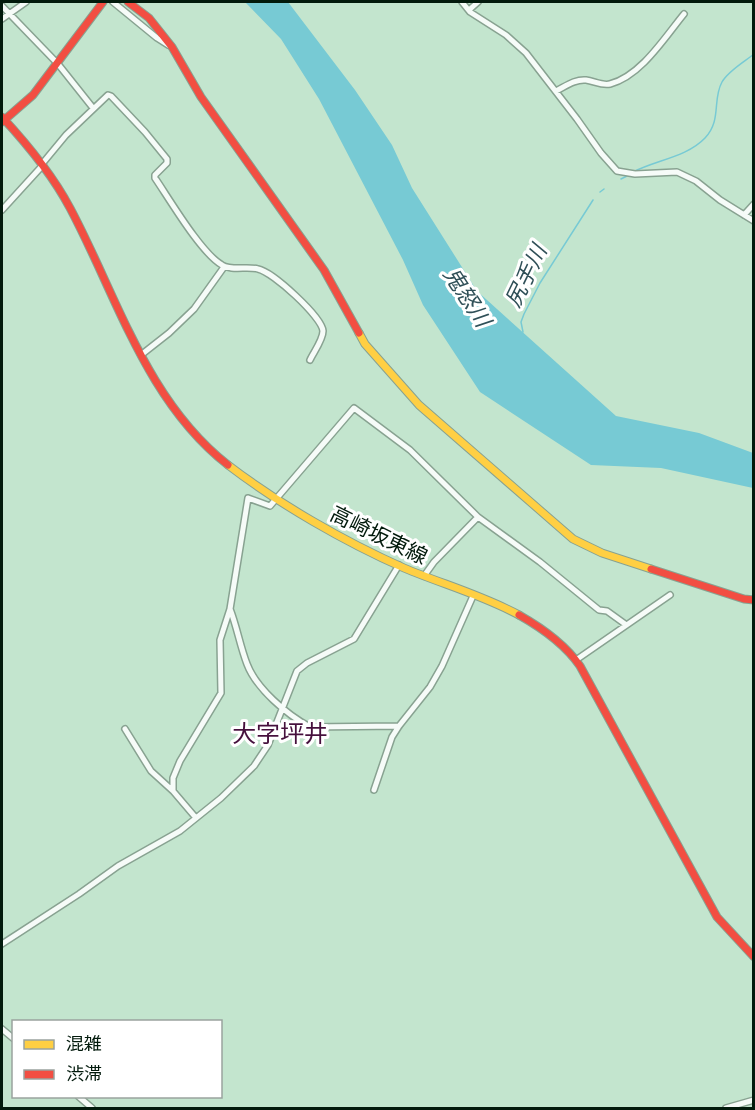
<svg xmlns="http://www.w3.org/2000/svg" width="755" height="1110" viewBox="0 0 755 1110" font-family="Rubik,'Noto Sans JP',sans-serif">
<rect width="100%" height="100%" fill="#c3e5ce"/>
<path fill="#77cad4" d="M 245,2 L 288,2 L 355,90 L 392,145 L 412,188 L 477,291 L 616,416 L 699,433 L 753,453 L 753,488 L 661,468 L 591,465 L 480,392 L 423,305 L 403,260 L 319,99 L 281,39 Z"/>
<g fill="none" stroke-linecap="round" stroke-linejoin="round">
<path stroke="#77cad4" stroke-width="1.5" d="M 633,172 C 656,160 687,157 705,138 C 722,120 712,100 722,82 C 728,71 744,62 754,54
M 621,179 L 627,176
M 600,192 L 604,189
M 523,332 L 521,322 L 524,314 L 540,283 L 593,200"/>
<g stroke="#88a291" stroke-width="8">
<path id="street" d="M 113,2 L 157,38 L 168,45
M 462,2 L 470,12 L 506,35 L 526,53 L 577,119 L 601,153 L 617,171 L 635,174 L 677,172 L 696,181 L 720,200 L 754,221
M 2,6 L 58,64 L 93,108
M 469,10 L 478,2
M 2,19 L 26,2
M 556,91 C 566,86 575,79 586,80 C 594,81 602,86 610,84 C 641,76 665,37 684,14
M 42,164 L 66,135 L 108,95 L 111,96 L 145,132 L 167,159 L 167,163 L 155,175 L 155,178 C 170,200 201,253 222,265 C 231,271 248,266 258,269 C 273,272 322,317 323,331 C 323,340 313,353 310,360
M 2,210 L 43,165
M 744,215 L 754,204
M 141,355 L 169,333 L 194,309 L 224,267
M 478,517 L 540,562 L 599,610 L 607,611 L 625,624
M 576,660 L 670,595
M 399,726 L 310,727 C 287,715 256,688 247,664 C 240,646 237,627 230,609 L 248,498 L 270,506 L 354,408 L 410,450 L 478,517 L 434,562 L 424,576
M 125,729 L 151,771 L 173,791
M 374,790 L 392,737 L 399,726 L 430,687 L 442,666 L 473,596
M 196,818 L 173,791 L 173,778 L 180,761 L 221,693 L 220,640 L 230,609
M 2,944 L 79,894 L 118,866 L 180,831 L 221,798 L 254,766 L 268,745 L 297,671 L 307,663 L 354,639 L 399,565
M 2,1029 L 14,1039
M 78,1096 L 92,1108
M 726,1108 L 754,1100"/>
</g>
<g stroke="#88a291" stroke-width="9">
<path id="slow" d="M 359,333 L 365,344 L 419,405 L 573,539 L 602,553 L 651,569
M 228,465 C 279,504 345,542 404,568 C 442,584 482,595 519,615"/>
</g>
<g stroke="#88a291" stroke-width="9">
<path id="jam" d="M 128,2 L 149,18 L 172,47 L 201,97 L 324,270 L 359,333
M 2,117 C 28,145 52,174 70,208 C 117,296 146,401 228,465
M 2,122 L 33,95 L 103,2
M 651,569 L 744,599 L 754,600
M 519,615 C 542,628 565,644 580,666 L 717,917 L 754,957"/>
</g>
<use href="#street" stroke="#f6fbf8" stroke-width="5"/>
<use href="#slow" stroke="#ffcf43" stroke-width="7"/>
<use href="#jam" stroke="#f24e42" stroke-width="7"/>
</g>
<g text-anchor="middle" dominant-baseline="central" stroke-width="6" stroke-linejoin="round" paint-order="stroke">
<g font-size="21" fill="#021a0c" stroke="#fff">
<text transform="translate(379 535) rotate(26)">高崎坂東線</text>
</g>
<g font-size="22" font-style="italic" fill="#305058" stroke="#fff">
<text transform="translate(526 276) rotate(-64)">尻手川</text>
<text transform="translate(467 297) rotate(57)">鬼怒川</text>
</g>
<g font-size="24" fill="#46103d" stroke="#fff">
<text x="280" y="734">大字坪井</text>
</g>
</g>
<rect width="755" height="1110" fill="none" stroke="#021a0c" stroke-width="6"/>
<rect x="12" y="1020" width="210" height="78" fill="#ffffff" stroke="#9aa39e" stroke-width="1.5"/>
<rect x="24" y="1040" width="30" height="9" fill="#ffcf43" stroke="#9aa39e" stroke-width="1.5"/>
<text x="66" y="1050" font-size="18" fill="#021a0c">混雑</text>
<rect x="24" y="1070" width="30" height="9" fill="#f24e42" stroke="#9aa39e" stroke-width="1.5"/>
<text x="66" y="1080" font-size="18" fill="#021a0c">渋滞</text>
</svg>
